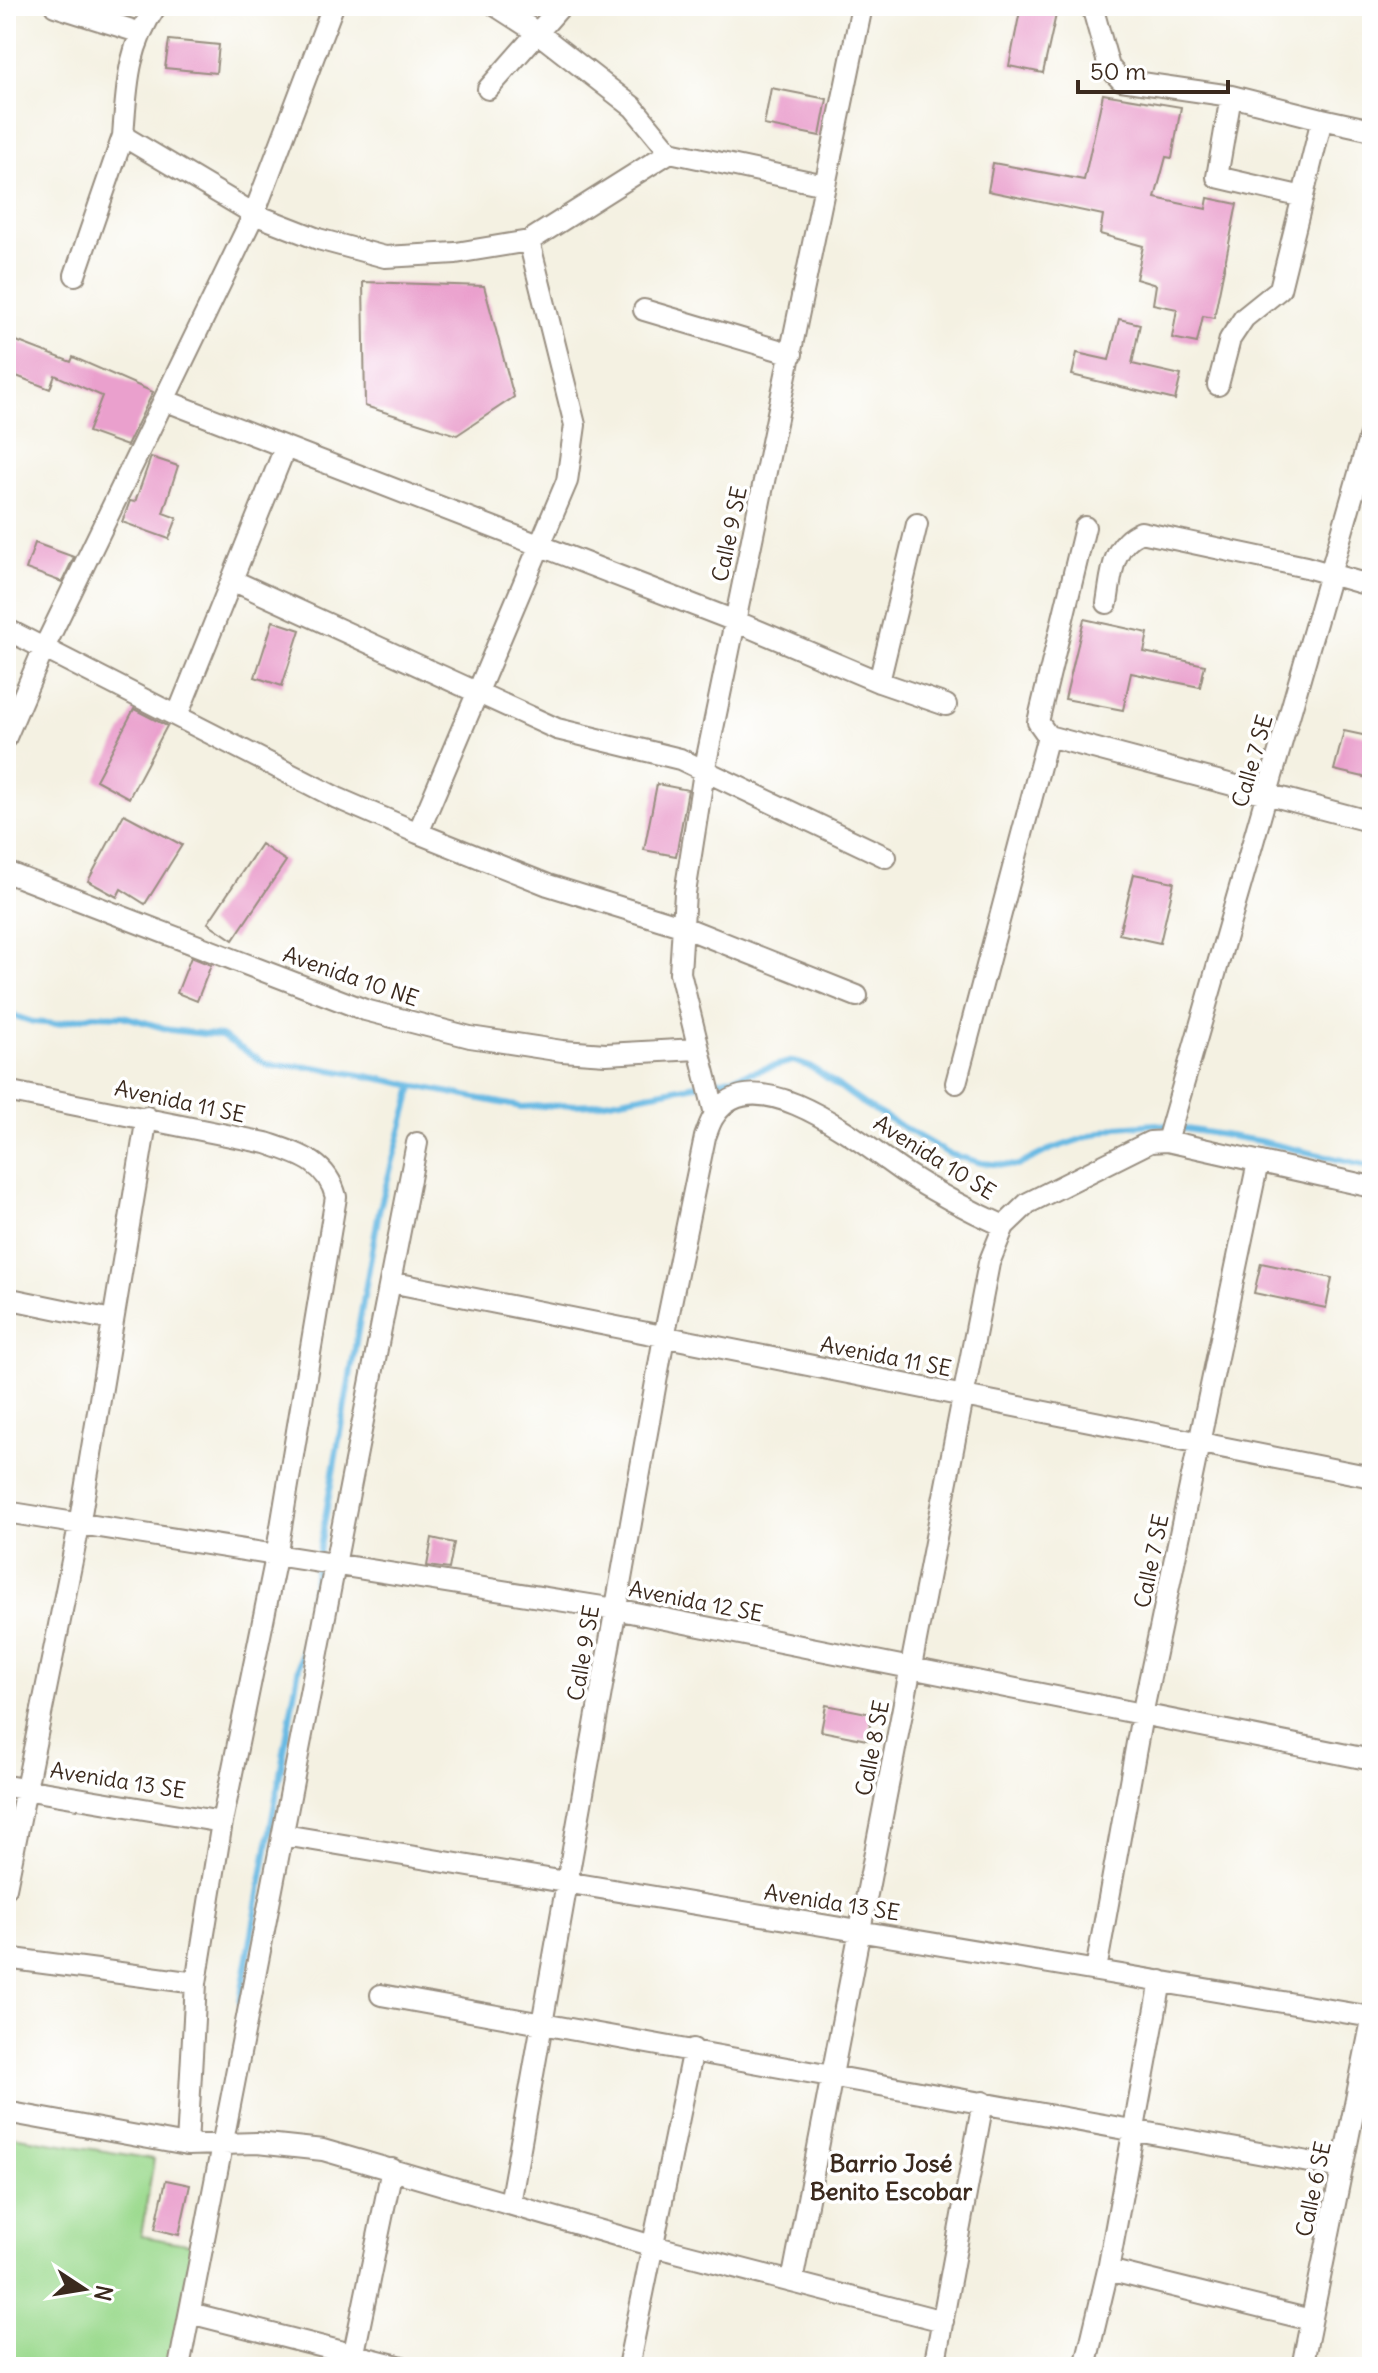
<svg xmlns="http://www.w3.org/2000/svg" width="1378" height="2373" viewBox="0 0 1378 2373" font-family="Delius,sans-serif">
<rect width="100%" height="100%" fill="#fff"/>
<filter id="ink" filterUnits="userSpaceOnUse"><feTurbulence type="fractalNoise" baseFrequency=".0125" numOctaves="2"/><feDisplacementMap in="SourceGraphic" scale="16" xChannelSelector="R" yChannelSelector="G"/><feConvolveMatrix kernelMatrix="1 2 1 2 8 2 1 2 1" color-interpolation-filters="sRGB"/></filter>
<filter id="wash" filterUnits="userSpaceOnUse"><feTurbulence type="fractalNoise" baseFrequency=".006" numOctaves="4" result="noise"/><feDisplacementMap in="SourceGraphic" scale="32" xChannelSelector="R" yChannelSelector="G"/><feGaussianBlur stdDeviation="1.8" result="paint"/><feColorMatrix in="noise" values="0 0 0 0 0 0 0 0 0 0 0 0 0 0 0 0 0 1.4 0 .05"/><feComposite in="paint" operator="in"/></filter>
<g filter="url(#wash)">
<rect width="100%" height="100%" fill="#f4f1e2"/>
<path fill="#9cda8f" stroke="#6c8256" stroke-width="2" d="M 6,2135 L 154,2159 L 141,2236 L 192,2245 L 171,2367 L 6,2367 Z"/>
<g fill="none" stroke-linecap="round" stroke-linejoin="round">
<path stroke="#68b9e3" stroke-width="6" d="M 6,1013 L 33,1022 L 56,1024 L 94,1015 L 123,1016 L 171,1030 L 221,1036 L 268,1065 L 314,1067 L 366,1076 L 521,1107 L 594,1104 L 723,1080 L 793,1061 L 813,1068 L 865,1105 L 949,1154 L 982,1163 L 1017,1166 L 1049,1150 L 1117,1127 L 1156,1124 L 1259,1141 L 1372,1167
M 240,2002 L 379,1211 L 413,1087"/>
</g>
<g id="blocks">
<path fill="#eaa0cd" d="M 1021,6 L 1057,10 L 1043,73 L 1009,66 Z
M 169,40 L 219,45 L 216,73 L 165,68 Z
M 771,88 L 827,99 L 820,136 L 764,125 Z
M 1103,94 L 1181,107 L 1172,158 L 1166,157 L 1155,198 L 1206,209 L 1208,198 L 1237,204 L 1214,318 L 1203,316 L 1197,343 L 1172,338 L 1177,309 L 1153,304 L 1156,285 L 1136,279 L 1143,246 L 1100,234 L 1103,215 L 988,191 L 993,163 L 1084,180 Z
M 363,282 L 484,286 L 514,397 L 457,435 L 365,406 Z
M 1119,319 L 1140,324 L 1132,364 L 1181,375 L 1175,400 L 1072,375 L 1077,353 L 1109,360 Z
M 6,337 L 71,362 L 73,357 L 153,392 L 127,446 L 88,432 L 102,396 L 55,375 L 50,389 L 6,372 Z
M 151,457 L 178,466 L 163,513 L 177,518 L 169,539 L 122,522 L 130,501 L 135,502 Z
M 35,543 L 74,557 L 62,582 L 26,569 Z
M 1084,619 L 1148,633 L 1144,652 L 1205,665 L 1200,687 L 1131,673 L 1123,710 L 1065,699 Z
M 273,621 L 300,630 L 282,686 L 255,677 Z
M 134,709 L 167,726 L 129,798 L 96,780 Z
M 1344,731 L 1372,737 L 1372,779 L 1334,770 Z
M 657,784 L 688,790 L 676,856 L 644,850 Z
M 124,814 L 182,845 L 145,904 L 121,889 L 117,897 L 88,881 Z
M 261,844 L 286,861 L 233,940 L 208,923 Z
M 1134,874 L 1174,882 L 1160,943 L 1119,934 Z
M 191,957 L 211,965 L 197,1001 L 177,993 Z
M 1261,1263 L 1332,1278 L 1326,1308 L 1254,1293 Z
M 432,1538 L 454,1543 L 449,1569 L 427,1566 Z
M 826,1705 L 872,1714 L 867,1740 L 821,1731 Z
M 166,2180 L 190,2185 L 179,2235 L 155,2229 Z"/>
</g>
</g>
<g filter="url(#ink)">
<use href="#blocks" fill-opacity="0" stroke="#988e80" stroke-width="2"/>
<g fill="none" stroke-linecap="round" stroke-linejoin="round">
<g stroke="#988e80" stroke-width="24">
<path id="minor" d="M 55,6 L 138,32
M 156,6 C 127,49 127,86 123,136 L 254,214 L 318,239 L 385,257 L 456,253 L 529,241 L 670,152
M 496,6 L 538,33 L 633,107 L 670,152 L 825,185
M 1092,6 L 1109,67 L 1121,80 L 1231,96 L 1322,119 L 1280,289 L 1244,318 L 1230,339 L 1218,385
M 488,89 L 561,6
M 1231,96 L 1217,177 L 1303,197
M 1322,119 L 1372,130
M 75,275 L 123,136
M 644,310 L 792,354
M 164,400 L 735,621 L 879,682 L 946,705
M 1085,527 L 1038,722 L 1048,736 L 1372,822
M 232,580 L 557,729 L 680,759 L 886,857
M 1107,603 C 1112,574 1111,545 1141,532 L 1306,567 L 1372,586
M 6,629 L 337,798 L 418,833 L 548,885 L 681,926 L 857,996
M 879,682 L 917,524
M 177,716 L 285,448
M 6,737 L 44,648 L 254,214 L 333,6
M 418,833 L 567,481 L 575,425 L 529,241
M 6,872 L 365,1010 L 470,1037 L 562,1051 L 606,1054 L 697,1049
M 956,1083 L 1048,736
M 6,1091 L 266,1143 C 298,1154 327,1161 336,1197 L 276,1557 L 222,1822 L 196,1983 L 187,2145
M 715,1114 L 680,973 L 685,893 L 704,772 L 862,6
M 1167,1141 L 1372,428
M 390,1282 L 1372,1477
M 6,1298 L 112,1320
M 6,1512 L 615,1609 L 1372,1760
M 6,1786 L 222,1822
M 284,1835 L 1372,2017
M 6,1888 L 79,1526 L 147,1117
M 6,1958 L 196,1983
M 1096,1970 L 1142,1715 L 1258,1162
M 381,1995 L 1342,2168
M 6,2112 L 187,2145 L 257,2143 L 323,2150 L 653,2246 L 943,2321
M 510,2204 L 664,1337 L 705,1137 C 708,1130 710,1121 715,1115 C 755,1054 865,1146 902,1171 C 934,1192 968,1210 1004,1226
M 1108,2270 L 1311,2320
M 792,2282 L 989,1263 L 1004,1226 L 1028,1203 L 1150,1142 L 1167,1141 L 1372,1187
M 190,2313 L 402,2367
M 179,2367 L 417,1143
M 351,2367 L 392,2169
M 628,2367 L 693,2049
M 934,2367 L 983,2102
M 1085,2367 L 1108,2270 L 1161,1981
M 1302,2367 L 1372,2020"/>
</g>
<use href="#minor" stroke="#fff" stroke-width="20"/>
</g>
</g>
<g text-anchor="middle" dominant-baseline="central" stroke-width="7" stroke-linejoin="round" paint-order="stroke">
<g font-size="22" fill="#3b2a1e" stroke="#fff">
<text transform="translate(729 534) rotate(-78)">Calle 9 SE</text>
<text transform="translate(1252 761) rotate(-74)">Calle 7 SE</text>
<text transform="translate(351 976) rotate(19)">Avenida 10 NE</text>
<text transform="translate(180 1101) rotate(12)">Avenida 11 SE</text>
<text transform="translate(935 1157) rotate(32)">Avenida 10 SE</text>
<text transform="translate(886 1356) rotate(11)">Avenida 11 SE</text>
<text transform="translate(1151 1561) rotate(-78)">Calle 7 SE</text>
<text transform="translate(696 1601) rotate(11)">Avenida 12 SE</text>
<text transform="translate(583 1653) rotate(-80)">Calle 9 SE</text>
<text transform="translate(872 1748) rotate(-79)">Calle 8 SE</text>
<text transform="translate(118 1780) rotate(9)">Avenida 13 SE</text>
<text transform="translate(832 1902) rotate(9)">Avenida 13 SE</text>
<text transform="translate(1313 2189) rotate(-78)">Calle 6 SE</text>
</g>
<g font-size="24" font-weight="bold" fill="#3b2a1e" stroke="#fff">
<text x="891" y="2163">Barrio José<tspan x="891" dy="28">Benito Escobar</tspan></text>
</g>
</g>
<rect width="1378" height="2373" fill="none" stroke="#fff" stroke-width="32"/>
<g transform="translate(84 2289) rotate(102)" stroke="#ffffff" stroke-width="6" paint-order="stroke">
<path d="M0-6L14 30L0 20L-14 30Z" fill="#3b2a1e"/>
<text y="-12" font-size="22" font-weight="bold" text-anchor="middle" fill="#3b2a1e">N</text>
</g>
<path d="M1078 80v12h150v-12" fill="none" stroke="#3b2a1e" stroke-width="4"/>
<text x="1090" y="80" font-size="24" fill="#3b2a1e" stroke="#ffffff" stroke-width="6" paint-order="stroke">50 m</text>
</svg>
